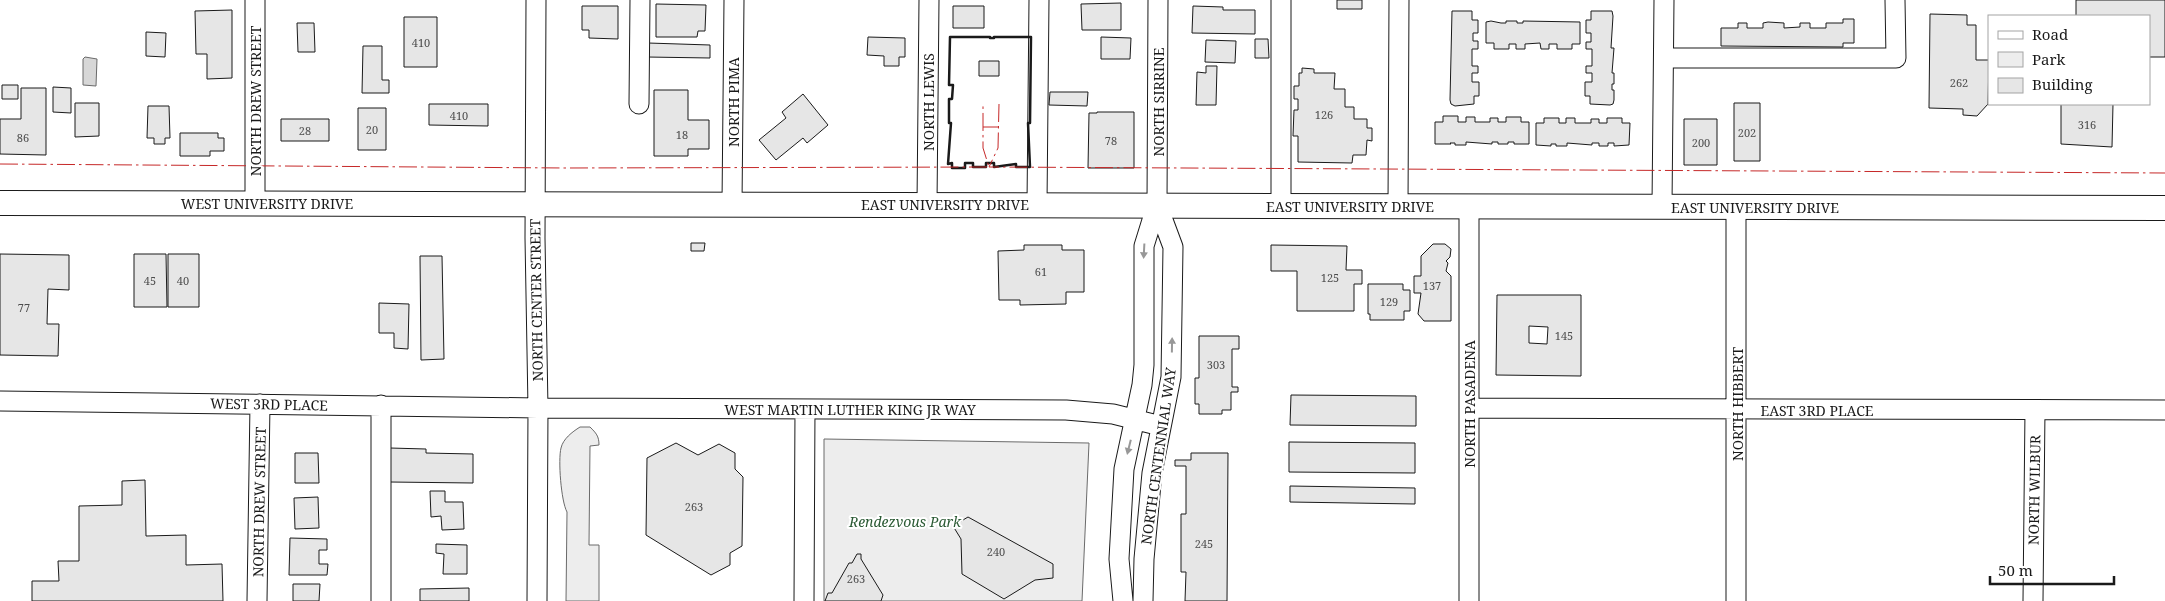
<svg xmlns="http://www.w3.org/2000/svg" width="2165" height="601" viewBox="0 0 2165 601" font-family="'Noto Serif',serif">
<rect width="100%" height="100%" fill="#fff"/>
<path fill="#ededed" stroke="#6a6a6a" d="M 580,427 L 590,427 C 596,433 599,436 599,445 L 590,446 L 589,545 L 599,545 L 599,601 L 566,601 L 567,512 C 561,501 558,460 561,448 C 563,439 572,432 580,427 Z
M 824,439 L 1089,443 L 1082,601 L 824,601 Z"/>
<path fill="#d7d7d7" stroke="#6a6a6a" d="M 85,57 L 97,59 L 96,86 L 83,85 L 83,59 Z"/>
<path fill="#e6e6e6" stroke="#1a1a1a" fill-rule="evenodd" d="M 1337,0 L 1362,0 L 1362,9 L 1337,9 Z
M 2076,0 L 2165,0 L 2165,57 L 2149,57 L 2149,16 L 2076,16 Z
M 1121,3 L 1121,30 L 1082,30 L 1081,4 Z
M 656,4 L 706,5 L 705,31 L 698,31 L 697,37 L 656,37 Z
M 582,6 L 618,6 L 618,39 L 589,38 L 589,30 L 582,30 Z
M 953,6 L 984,6 L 984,28 L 953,28 Z
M 1193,6 L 1223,7 L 1223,10 L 1255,10 L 1255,34 L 1192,33 Z
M 232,10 L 232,78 L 207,79 L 207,54 L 196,54 L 195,11 Z
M 1452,11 L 1472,11 L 1472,20 L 1478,20 L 1478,33 L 1473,33 L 1473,41 L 1478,41 L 1478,49 L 1472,49 L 1472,66 L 1478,66 L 1478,73 L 1472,73 L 1472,82 L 1479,82 L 1479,96 L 1474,96 L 1474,104 L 1455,106 L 1451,104 L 1450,100 Z
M 1591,11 L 1612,11 L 1613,16 L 1611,48 L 1614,48 L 1612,73 L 1614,73 L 1614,84 L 1612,84 L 1612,90 L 1614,90 L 1614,100 L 1613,104 L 1610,105 L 1590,104 L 1590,96 L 1585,96 L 1585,82 L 1592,82 L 1592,73 L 1586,73 L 1586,66 L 1592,66 L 1592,49 L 1586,49 L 1586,42 L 1591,42 L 1591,33 L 1586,33 L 1586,20 L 1591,20 Z
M 1930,14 L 1967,15 L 1967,25 L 1976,25 L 1976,60 L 1989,60 L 1988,104 L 1977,116 L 1963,115 L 1963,109 L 1929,108 Z
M 404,17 L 437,17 L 437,67 L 404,67 Z
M 1843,19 L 1854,19 L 1854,43 L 1843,43 L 1843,47 L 1721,46 L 1721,28 L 1738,28 L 1738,23 L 1747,23 L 1747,28 L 1763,28 L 1763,23 L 1768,22 L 1784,23 L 1784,28 L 1800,27 L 1800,23 L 1810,23 L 1810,28 L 1826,28 L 1826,23 L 1843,23 Z
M 1491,21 L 1501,23 L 1506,23 L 1506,21 L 1517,21 L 1517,23 L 1523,23 L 1523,21 L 1580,22 L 1580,44 L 1572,44 L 1572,49 L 1557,49 L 1557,44 L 1549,44 L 1549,49 L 1541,49 L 1540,43 L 1525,44 L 1525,49 L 1516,49 L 1516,44 L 1509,44 L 1509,49 L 1494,49 L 1494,43 L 1486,43 L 1486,22 Z
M 297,23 L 314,23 L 315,52 L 298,52 Z
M 146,32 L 166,33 L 165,57 L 146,56 Z
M 868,37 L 905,38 L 905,57 L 899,57 L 899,66 L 884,66 L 884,56 L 867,55 Z
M 1101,37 L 1131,38 L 1130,59 L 1101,59 Z
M 1255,39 L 1268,39 L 1269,58 L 1255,58 Z
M 1206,40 L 1236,41 L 1235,63 L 1205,62 Z
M 648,43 L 710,45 L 710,58 L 647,57 Z
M 363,46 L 382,46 L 382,80 L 389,80 L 389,93 L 362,93 Z
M 979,61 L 999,61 L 999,76 L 979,76 Z
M 1206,66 L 1217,66 L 1216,105 L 1196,105 L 1197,72 L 1206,73 Z
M 1302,68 L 1314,69 L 1314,73 L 1335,73 L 1334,89 L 1345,89 L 1345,107 L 1354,107 L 1354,119 L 1367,119 L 1367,128 L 1372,128 L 1372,141 L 1367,140 L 1366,155 L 1353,155 L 1352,163 L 1298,162 L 1298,136 L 1293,136 L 1294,110 L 1298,110 L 1298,99 L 1294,99 L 1294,86 L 1299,86 L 1299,73 L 1302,73 Z
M 2,85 L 18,85 L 18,99 L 2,99 Z
M 53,87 L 71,88 L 71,113 L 53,112 Z
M 21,88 L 46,88 L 46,155 L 0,154 L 0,119 L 21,119 Z
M 654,90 L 688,90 L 688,120 L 709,120 L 709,149 L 688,149 L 688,156 L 654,156 Z
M 1050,92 L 1088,92 L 1087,106 L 1049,105 Z
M 803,94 L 828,125 L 807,143 L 803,138 L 776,160 L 759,140 L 786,118 L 782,112 Z
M 75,103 L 99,103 L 99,136 L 75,137 Z
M 1734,103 L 1760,103 L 1760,161 L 1734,161 Z
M 429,104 L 488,104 L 488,126 L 429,125 Z
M 2061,104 L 2113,104 L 2112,147 L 2061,144 Z
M 148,106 L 169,106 L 170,138 L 165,138 L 165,144 L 154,144 L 154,138 L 147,138 Z
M 358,108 L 386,108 L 386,150 L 358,150 Z
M 1097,112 L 1134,112 L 1134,168 L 1088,168 L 1089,113 L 1097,113 Z
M 1443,116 L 1458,116 L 1458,122 L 1466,122 L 1466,117 L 1475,117 L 1475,122 L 1490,122 L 1490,118 L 1498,118 L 1498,122 L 1506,122 L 1506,117 L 1521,117 L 1521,122 L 1529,122 L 1529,144 L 1514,144 L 1514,142 L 1508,142 L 1508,144 L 1498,144 L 1498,142 L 1492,142 L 1492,144 L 1466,142 L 1466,145 L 1455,145 L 1455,143 L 1450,143 L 1451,144 L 1435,144 L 1435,122 L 1443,122 Z
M 1544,118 L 1559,118 L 1559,123 L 1566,123 L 1566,118 L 1575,118 L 1575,123 L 1591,123 L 1591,119 L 1599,119 L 1599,123 L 1607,123 L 1607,118 L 1622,118 L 1622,123 L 1630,123 L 1629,145 L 1614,146 L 1614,143 L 1608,143 L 1608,146 L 1599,146 L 1599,143 L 1592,143 L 1592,145 L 1567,143 L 1567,146 L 1556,146 L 1556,144 L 1551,144 L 1551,146 L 1536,145 L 1536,123 L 1544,123 Z
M 281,119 L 329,119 L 329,141 L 281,141 Z
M 1684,119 L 1717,119 L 1717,165 L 1684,165 Z
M 180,133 L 218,133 L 218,138 L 224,138 L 224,151 L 210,151 L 210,156 L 180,156 Z
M 691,243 L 705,243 L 704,251 L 691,251 Z
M 1433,244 L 1445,244 L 1451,249 L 1450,257 L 1446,261 L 1448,263 L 1446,271 L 1451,276 L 1451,321 L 1424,321 L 1418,314 L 1421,293 L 1414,293 L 1414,276 L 1421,276 L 1421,256 Z
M 1024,245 L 1062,245 L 1062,250 L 1084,250 L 1084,292 L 1066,292 L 1066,304 L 1020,305 L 1020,300 L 999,300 L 998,251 L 1024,250 Z
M 1271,245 L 1347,246 L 1346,270 L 1362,270 L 1362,284 L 1354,284 L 1354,311 L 1297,311 L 1297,271 L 1271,271 Z
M 0,254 L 69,255 L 69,290 L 48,289 L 47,324 L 59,324 L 58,356 L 0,355 Z
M 134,254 L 166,254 L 167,307 L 134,307 Z
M 168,254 L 199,254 L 199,307 L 168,307 Z
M 420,256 L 442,256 L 444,359 L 421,360 Z
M 1368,284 L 1403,284 L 1403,290 L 1410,290 L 1410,311 L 1404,311 L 1404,320 L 1370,320 L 1370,314 L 1368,314 Z
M 1497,295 L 1581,295 L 1581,376 L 1496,375 ZM 1529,326 L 1548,327 L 1547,344 L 1529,343 Z
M 379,303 L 409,304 L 408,349 L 394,348 L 394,333 L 379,333 Z
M 1199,336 L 1239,336 L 1239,349 L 1232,349 L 1232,387 L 1238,387 L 1238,392 L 1231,392 L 1231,410 L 1222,410 L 1222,414 L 1199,414 L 1199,404 L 1195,404 L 1195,378 L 1199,378 Z
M 1291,395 L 1416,396 L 1416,426 L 1290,425 Z
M 1289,442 L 1415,443 L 1415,473 L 1289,472 Z
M 676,443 L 698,455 L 719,444 L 735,453 L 735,469 L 743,477 L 742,546 L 730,553 L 730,565 L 711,575 L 646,535 L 647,458 Z
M 390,448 L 426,449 L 426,453 L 473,454 L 473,483 L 390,482 Z
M 295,453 L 318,453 L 319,483 L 295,483 Z
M 1191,453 L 1228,453 L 1227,601 L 1185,601 L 1186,572 L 1181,572 L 1181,514 L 1186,514 L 1186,466 L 1175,466 L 1175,460 L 1191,460 Z
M 145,480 L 146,536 L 186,535 L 186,565 L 222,564 L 223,601 L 32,601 L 32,581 L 59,581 L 58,561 L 79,561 L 79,506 L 122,505 L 122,481 Z
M 1290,486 L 1415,488 L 1415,504 L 1290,502 Z
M 430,491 L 445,491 L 445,502 L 463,502 L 464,529 L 442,530 L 441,516 L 431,517 Z
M 318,497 L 319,528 L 295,529 L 294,498 Z
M 968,517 L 1053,564 L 1053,578 L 1035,580 L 1004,599 L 962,574 L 961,539 L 953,526 Z
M 290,538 L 327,539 L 327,550 L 319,550 L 319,564 L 328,564 L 327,575 L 289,575 Z
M 436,544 L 467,545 L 467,574 L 443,574 L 444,554 L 436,553 Z
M 857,554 L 861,554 L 861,559 L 883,595 L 881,601 L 825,601 L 828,593 L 832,593 L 849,563 L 852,563 Z
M 293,584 L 320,584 L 319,601 L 293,601 Z
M 469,588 L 469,601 L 420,601 L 420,589 Z"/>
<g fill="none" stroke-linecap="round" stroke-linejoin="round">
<g stroke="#1a1a1a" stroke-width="21">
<path id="minor" d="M 255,0 L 255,203
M 536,0 L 535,238 L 538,408 L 537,601
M 1664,58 L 1896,58 L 1895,0
M 639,104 L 640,0
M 732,204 L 734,0
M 927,204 L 929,0
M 1037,204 L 1039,0
M 1281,205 L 1281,0
M 1398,206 L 1399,0
M 1662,206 L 1664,0
M 1736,207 L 1736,601
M 0,401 L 538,408 L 1066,410 L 1113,414 L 1161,426
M 381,405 L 381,601
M 1469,408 L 2165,410
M 257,601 L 260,404
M 804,601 L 805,409
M 1123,601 L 1119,559 L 1124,469 L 1142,385 L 1144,365 L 1144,246 L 1157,204 L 1158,0
M 1143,601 L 1144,559 L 1152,473 L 1171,377 L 1173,247 L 1157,204
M 1469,601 L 1469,206
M 2033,601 L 2035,410"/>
</g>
<g stroke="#1a1a1a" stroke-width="26">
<path id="major" d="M 0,203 L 2165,208"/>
</g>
<use href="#minor" stroke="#fff" stroke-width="19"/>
<use href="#major" stroke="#fff" stroke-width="24"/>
<path stroke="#1a1a1a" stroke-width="2.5" d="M 950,37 L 990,37 L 990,38 L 994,38 L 994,37 L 1031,37 L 1030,123 L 1028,123 L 1030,167 L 1016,167 L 1016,164 L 994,167 L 994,163 L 986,163 L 986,167 L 973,167 L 973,163 L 965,163 L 965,168 L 952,168 L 952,163 L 948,164 L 951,123 L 949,123 L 949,99 L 952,99 L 953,85 L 949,85 Z"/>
<path stroke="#c62828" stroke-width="1" stroke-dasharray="18 4 2.5 4" stroke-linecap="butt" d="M 999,104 L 998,148 L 989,167 L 2165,173
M 983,127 L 999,127
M 0,164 L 564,168 L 989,167 L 983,148 L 983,104"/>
</g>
<defs><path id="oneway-solid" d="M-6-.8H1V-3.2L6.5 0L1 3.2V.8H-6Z" transform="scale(1.25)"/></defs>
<g fill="#989898">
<use href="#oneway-solid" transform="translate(1144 251) rotate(93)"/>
<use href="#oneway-solid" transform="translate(1172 345) rotate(-89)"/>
<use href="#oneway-solid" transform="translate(1129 447) rotate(104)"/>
</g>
<g text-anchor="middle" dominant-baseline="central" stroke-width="4" stroke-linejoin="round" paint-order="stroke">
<g font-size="11" fill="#4d4d4d">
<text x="421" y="42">410</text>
<text x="1959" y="82">262</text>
<text x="1324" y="114">126</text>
<text x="459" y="115">410</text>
<text x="2087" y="124">316</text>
<text x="372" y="129">20</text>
<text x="305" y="130">28</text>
<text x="1747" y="132">202</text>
<text x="682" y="134">18</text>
<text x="23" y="137">86</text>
<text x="1111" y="140">78</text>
<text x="1701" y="142">200</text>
<text x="1041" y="271">61</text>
<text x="1330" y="277">125</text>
<text x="150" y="280">45</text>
<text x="183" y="280">40</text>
<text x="1432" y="285">137</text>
<text x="1389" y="301">129</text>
<text x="24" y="307">77</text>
<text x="1564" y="335">145</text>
<text x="1216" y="364">303</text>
<text x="694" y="506">263</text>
<text x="1204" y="543">245</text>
<text x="996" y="551">240</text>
<text x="856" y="578">263</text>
</g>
<g font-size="14" fill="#1a1a1a" stroke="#fff">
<text transform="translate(255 101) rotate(-90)">NORTH DREW STREET</text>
<text transform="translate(733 102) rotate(-90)">NORTH PIMA</text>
<text transform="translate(928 102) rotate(-90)">NORTH LEWIS</text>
<text transform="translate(1158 102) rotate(-90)">NORTH SIRRINE</text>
<text x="267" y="203">WEST UNIVERSITY DRIVE</text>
<text x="945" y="204">EAST UNIVERSITY DRIVE</text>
<text x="1350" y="206">EAST UNIVERSITY DRIVE</text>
<text x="1755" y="207">EAST UNIVERSITY DRIVE</text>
<text transform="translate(536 300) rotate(-91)">NORTH CENTER STREET</text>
<text transform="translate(269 404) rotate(1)">WEST 3RD PLACE</text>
<text transform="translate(1469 404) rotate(-90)">NORTH PASADENA</text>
<text transform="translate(1737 404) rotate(-90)">NORTH HIBBERT</text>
<text x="850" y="409">WEST MARTIN LUTHER KING JR WAY</text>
<text x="1817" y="410">EAST 3RD PLACE</text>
<text transform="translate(1158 456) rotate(-82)">NORTH CENTENNIAL WAY</text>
<text transform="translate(2034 490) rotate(-89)">NORTH WILBUR</text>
<text transform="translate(259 502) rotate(-89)">NORTH DREW STREET</text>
</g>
<g font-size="14" font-style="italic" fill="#2b5a34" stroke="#fff">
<text x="905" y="521">Rendezvous Park</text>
</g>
</g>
<rect x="1988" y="15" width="162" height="90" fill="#ffffff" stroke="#a3a3a3"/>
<rect x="1998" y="31" width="25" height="8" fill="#ffffff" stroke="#a3a3a3"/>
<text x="2032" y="40" font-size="15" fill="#1a1a1a">Road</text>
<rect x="1998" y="52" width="25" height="15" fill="#ededed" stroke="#a3a3a3"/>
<text x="2032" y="65" font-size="15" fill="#1a1a1a">Park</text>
<rect x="1998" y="78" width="25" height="15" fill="#e6e6e6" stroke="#a3a3a3"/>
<text x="2032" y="90" font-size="15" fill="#1a1a1a">Building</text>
<path d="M1990 576v8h124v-8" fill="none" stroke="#1a1a1a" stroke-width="2.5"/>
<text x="1998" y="576" font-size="15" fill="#1a1a1a" stroke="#ffffff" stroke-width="4" paint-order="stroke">50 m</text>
</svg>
